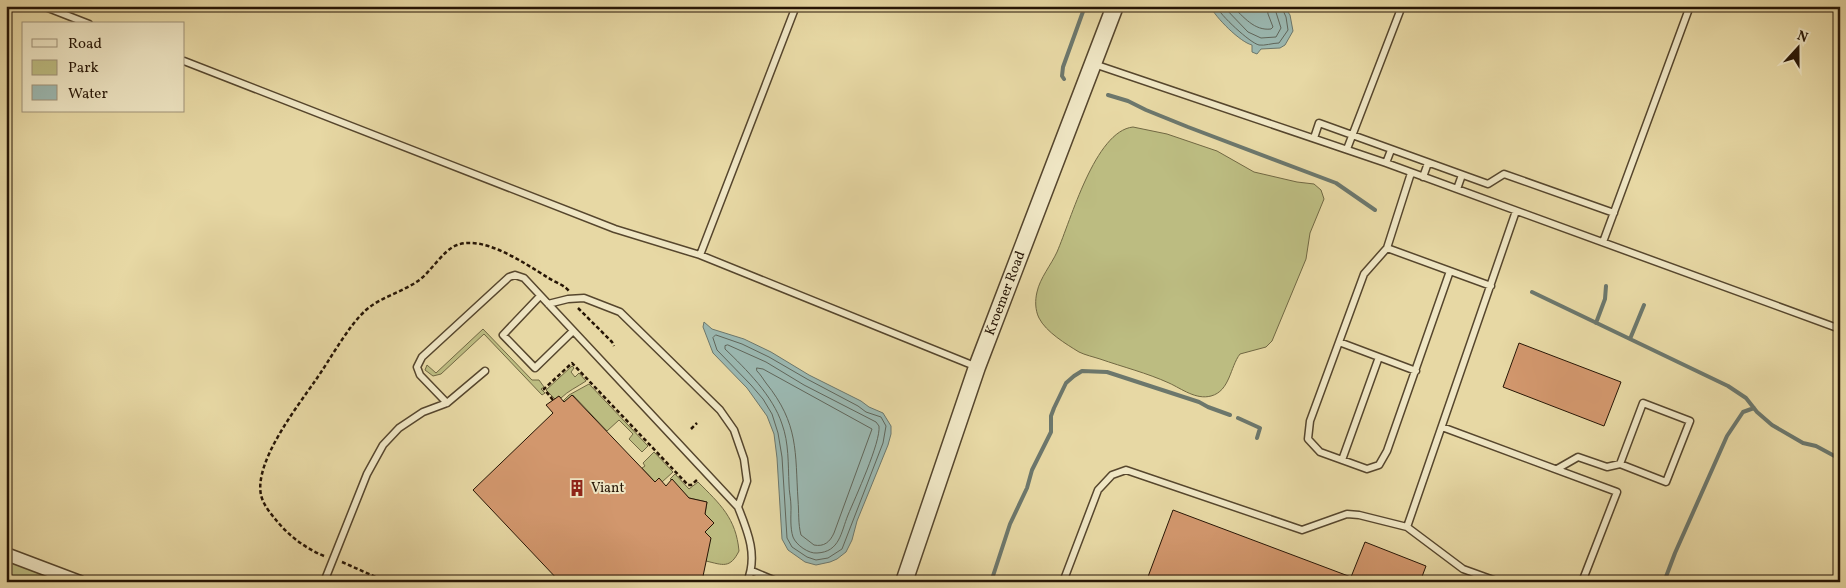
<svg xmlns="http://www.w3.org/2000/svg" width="1846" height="588" viewBox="0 0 1846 588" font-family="Vollkorn,serif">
<rect width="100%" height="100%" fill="#e7d8a4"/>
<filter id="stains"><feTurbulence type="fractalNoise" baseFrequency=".004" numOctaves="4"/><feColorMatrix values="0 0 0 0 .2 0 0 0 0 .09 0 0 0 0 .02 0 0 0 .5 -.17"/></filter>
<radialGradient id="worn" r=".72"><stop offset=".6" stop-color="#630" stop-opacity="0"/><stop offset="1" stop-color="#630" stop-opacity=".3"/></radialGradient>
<path fill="#bcbc81" stroke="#716843" d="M 1133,127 L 1167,134 L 1217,151 L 1254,172 L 1297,182 L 1314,184 L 1321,190 L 1324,199 L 1310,233 L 1306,259 L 1272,341 L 1266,347 L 1240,354 C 1230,367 1230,391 1211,396 C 1196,400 1182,389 1169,383 C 1147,373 1123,367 1100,359 C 1094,357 1085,355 1079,352 C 1066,344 1046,332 1039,318 C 1035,310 1035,300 1037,292 C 1040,278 1051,265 1057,252 C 1071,220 1095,131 1133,127 Z
M 483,329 L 532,380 L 539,380 L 544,387 L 541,389 L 545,393 L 542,395 L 484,334 L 441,374 L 433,376 L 425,370 L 427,365 L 436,373 Z
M 572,366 L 574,368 L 571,372 L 575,377 L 579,373 L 586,381 C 577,387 568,391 561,398 L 559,396 L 555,399 L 546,390 Z
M 589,384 L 648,446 L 642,452 L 629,439 L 633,434 L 619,420 L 607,431 L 573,395 L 565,402 L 563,401 L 569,395 Z
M 654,452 L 673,472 L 662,482 L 655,482 L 642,468 L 645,466 L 643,463 Z
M 675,474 L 689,489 L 698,482 C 720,504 736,518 739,551 C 730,569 723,565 706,561 L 705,532 L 714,523 L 705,514 L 707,502 L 689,498 L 672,480 L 670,479 Z
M 6,560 L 64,582 L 6,582 Z"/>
<path fill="#9bb8b1" stroke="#6c776c" d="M 1210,6 L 1284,6 L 1290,15 L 1293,31 L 1285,45 L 1280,48 L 1261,49 L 1257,54 L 1252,52 L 1252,45 C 1240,42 1216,18 1210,6 Z
M 704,322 L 712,329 L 744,339 L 771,352 L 809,375 L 861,401 L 869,407 L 883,413 L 891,426 L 891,434 L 888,445 L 857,521 L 852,540 L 846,552 L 837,559 L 830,562 L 816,565 L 805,562 L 788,550 L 782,539 L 777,458 L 774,434 L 767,416 L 747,388 L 713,353 L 703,327 Z"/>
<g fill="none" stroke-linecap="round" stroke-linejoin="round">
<path stroke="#60665b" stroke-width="1" d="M 1216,6 C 1220,15 1250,43 1259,45 C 1264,46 1273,43 1279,43 L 1288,30 L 1286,17 L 1281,6
M 1223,6 L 1248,32 L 1261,38 L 1276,37 L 1281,28 L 1274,6
M 1232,6 C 1244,17 1254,31 1271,29 L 1273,27 L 1268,14 L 1267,6
M 716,335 L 742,344 L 769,357 L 807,379 L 858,406 L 866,412 L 881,417 L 886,426 L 883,443 L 842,549 L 828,558 L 816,560 L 807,557 L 792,547 L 787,538 L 782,457 L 778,433 L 772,414 L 763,399 L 751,385 L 717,350 L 713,338 Z
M 728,345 L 766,362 L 804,385 L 876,422 L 879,426 C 881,442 855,498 848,515 C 841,532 840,552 817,553 C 809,554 796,545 793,537 C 790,528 791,516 791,507 C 791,499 789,492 789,484 C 788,464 789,443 782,424 C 773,396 746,369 725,349 L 725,346 Z
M 757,368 L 763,369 L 872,429 L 834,533 C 830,542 824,547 814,545 L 801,535 C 798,524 799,512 798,500 C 795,452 799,424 766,383 C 763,379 761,375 757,371 Z"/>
<path stroke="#6c776c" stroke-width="4" d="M 1064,79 L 1062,76 L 1063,67 L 1085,6
M 1108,95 L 1128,101 L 1146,110 L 1188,127 L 1336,183 L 1375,210
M 1532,292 L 1728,386 L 1746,398 L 1757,412 L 1772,425 L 1803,443 L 1816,446 L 1840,459
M 1596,323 L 1605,299 L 1606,286
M 1630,339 L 1644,305
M 1238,418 L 1260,428 L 1257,438
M 991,582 L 1010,524 L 1027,488 L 1032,470 L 1051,432 L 1051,416 L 1054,408 L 1066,383 L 1074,376 L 1082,371 L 1107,372 L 1199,402 L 1208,407 L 1230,415
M 1664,582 L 1675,553 L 1727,436 L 1743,412 L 1754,408"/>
</g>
<path fill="#d2976d" stroke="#261505" d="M 1519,343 L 1621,382 L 1604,426 L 1503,387 Z
M 572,395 L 655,482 L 659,478 L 666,486 L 672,479 L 689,498 L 707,502 L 705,514 L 714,523 L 705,532 L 711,538 L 702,581 L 691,579 L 690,582 L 560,582 L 473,490 L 553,413 L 546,405 L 559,396 L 564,402 Z
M 1173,510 L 1351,577 L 1365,542 L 1426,566 L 1420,582 L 1146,582 Z"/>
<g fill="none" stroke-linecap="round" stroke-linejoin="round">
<g stroke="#56462d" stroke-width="9">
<path id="service" d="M 43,6 L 89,24
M 184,61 L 615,229 L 700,255 L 977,367
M 1094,64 L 1386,163 L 1840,329
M 1314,138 L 1319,123 L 1488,184 L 1504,174 L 1614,213
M 1347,149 L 1402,6
M 1386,163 L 1391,150
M 1411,173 L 1387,248 L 1364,274 L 1310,421 L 1308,439 L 1320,452 L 1367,469 L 1379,465 L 1387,451 L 1450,271
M 1423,177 L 1428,163
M 1457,189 L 1462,175
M 1603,242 L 1690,6
M 1387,248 L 1491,286
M 700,255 L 796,6
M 540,296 L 503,335 L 535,368 L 573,331
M 1339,342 L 1416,371
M 447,403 L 420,375 L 417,367 L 422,357 L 509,277 L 515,275 L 524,278 L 738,507 L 747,481 L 744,459 L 734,430 L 720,410 L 620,312 L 584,298 L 568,299 L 548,304
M 1442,427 L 1617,492 L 1582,582
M 1342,460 L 1379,357
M 1557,469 L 1578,457 L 1607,467 L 1620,464 L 1643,403 L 1690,421 L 1666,482 L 1620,464
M 738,507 C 748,532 758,556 747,582
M 1407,527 L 1463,569 L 1499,582
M 752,571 L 778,582
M 324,582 L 367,474 L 383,445 L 399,428 L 423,412 L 447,403 L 485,371
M 1063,582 L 1098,490 L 1112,475 L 1126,470 L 1302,530 L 1347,514 L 1359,515 L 1407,527 L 1516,211"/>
</g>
<g stroke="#56462d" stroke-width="15">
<path id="minor" d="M 6,554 L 80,582"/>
</g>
<g stroke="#56462d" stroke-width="19">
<g id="tertiary">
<path id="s1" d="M 904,582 L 977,367 L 1115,6"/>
</g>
</g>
<path stroke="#261505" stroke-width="2.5" stroke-dasharray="4 2.5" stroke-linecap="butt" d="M 578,308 L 612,342 L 614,346
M 553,400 L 544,389 L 572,363 L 688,485 L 691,485 L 697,480 L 699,480
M 691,429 L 697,423
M 324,556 C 305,548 289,536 276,520 C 270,513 263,504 261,495 C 254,462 297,407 315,381 C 330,360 348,326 366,310 C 381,297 402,292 418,281 C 431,272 443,250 457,245 C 484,235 524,263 547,277 C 554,282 563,284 569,291
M 342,562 L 387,582"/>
<use href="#service" stroke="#efe6c4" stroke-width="6"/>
<use href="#minor" stroke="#efe6c4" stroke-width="12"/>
<use href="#tertiary" stroke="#efe6c4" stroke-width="16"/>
</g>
<defs>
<g id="building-bare" transform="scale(1.35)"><path d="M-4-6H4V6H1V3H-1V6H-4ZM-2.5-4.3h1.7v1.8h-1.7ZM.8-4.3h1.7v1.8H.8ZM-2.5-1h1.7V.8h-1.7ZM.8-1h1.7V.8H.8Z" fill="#8f2418" stroke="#efe6c4" stroke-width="2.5" paint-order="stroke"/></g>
</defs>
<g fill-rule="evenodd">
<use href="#building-bare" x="577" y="488"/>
</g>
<g text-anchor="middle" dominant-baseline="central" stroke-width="4" stroke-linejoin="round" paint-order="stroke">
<g font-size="14" fill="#261505" stroke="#efe6c4">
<text stroke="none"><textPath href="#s1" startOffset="306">Kroemer Road</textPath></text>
</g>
<g font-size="14" fill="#261505" stroke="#efe6c4" text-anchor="start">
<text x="591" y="488">Viant</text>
</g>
</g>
<rect width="1846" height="588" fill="none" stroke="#e7d8a4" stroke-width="25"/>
<rect x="8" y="8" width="1831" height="573" fill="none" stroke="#261505" stroke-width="2.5"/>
<rect x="12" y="12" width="1821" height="563" fill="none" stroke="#261505"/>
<rect x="22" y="22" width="162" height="90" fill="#efe6c4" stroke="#9f9278"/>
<rect x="32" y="39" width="25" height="8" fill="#efe6c4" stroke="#9f9278"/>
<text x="68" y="48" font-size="15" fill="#261505">Road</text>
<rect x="32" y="60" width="25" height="15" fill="#bcbc81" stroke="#9f9278"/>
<text x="68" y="72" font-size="15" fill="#261505">Park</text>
<rect x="32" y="85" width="25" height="15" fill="#9bb8b1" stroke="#9f9278"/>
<text x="68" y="98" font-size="15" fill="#261505">Water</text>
<g transform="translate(1798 48) rotate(21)" stroke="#efe6c4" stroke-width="4" paint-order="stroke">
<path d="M0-4L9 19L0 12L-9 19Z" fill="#261505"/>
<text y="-8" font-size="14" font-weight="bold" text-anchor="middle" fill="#261505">N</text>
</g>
<rect width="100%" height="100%" filter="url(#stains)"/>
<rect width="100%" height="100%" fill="url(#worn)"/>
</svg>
